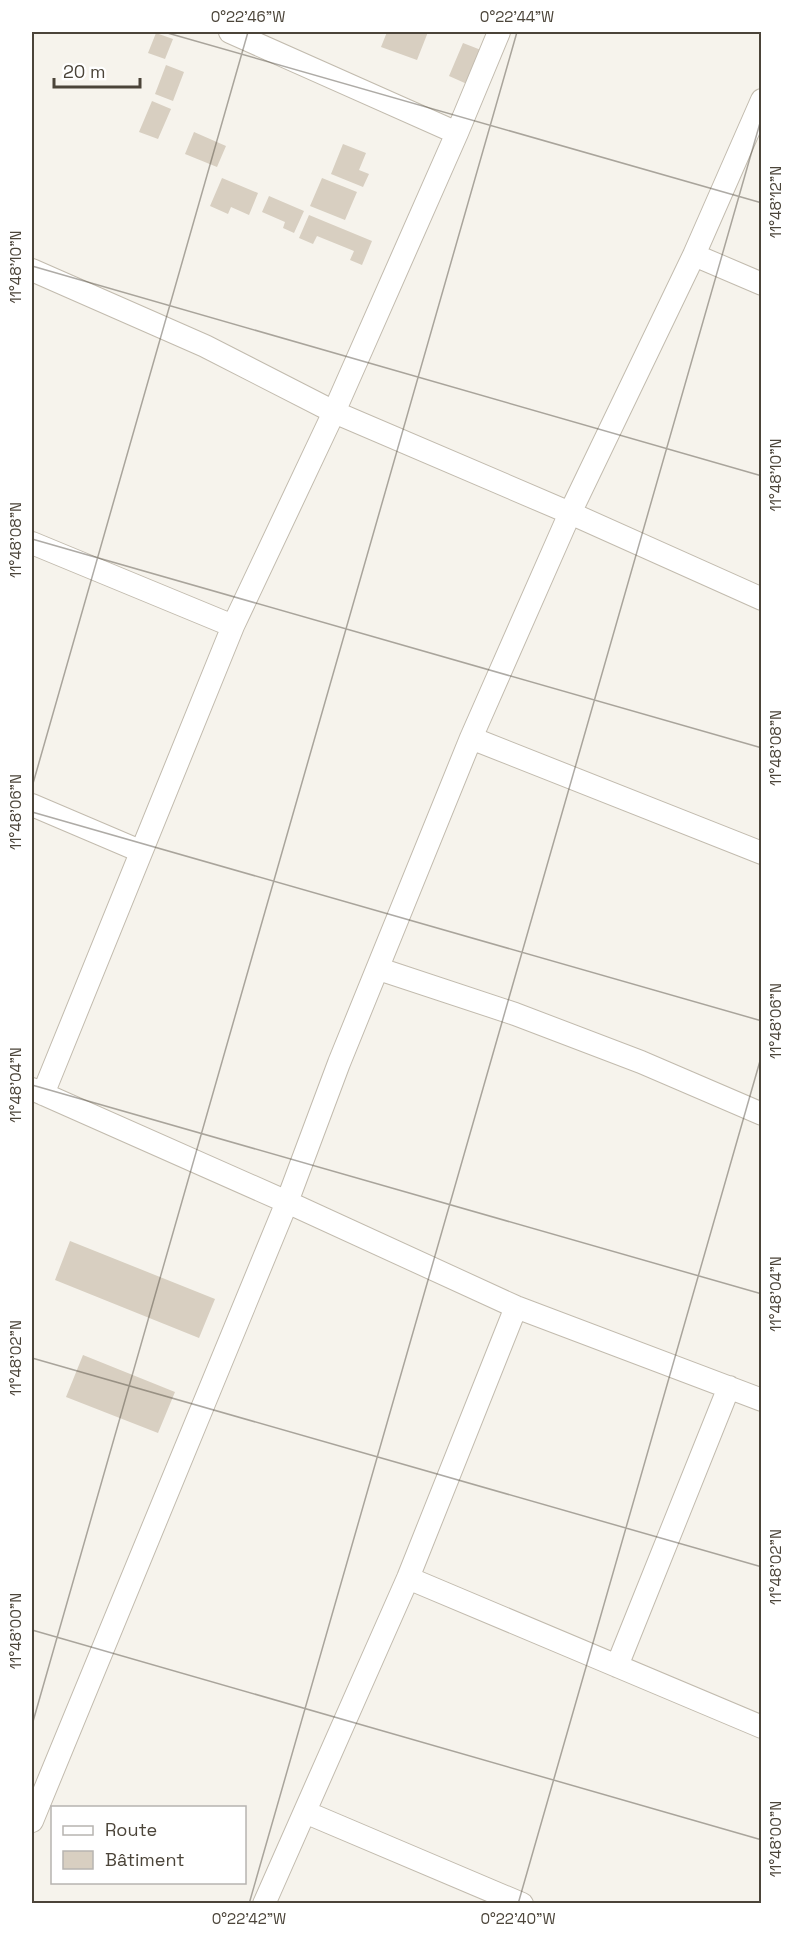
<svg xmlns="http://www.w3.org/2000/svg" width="793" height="1935" viewBox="0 0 793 1935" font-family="'Space Grotesk',sans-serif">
<rect width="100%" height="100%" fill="#f6f3ec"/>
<path fill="#d8cfc1" d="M 387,32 L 428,32 L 417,60 L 381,47 Z
M 156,33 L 173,39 L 165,59 L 148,53 Z
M 463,43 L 481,50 L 467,84 L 449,76 Z
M 166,65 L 184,72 L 173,101 L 155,94 Z
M 152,101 L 171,109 L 158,139 L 139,132 Z
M 194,132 L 226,146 L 217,167 L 185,154 Z
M 343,144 L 366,153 L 359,170 L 369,174 L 363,187 L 331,174 Z
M 222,178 L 258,193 L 249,215 L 231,207 L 228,214 L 210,206 Z
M 322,178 L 357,192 L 345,220 L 310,206 Z
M 269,196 L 304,211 L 294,233 L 283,228 L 285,222 L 262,212 Z
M 309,215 L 372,241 L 362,265 L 350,260 L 354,251 L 317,236 L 313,244 L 299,238 Z
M 70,1241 L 215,1299 L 199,1338 L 55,1280 Z
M 83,1355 L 175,1392 L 158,1433 L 66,1397 Z"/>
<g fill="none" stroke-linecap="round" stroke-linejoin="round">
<g stroke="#c2bbae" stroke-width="24">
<path id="street" d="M 230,32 L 457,133
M 694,255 L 762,284
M 32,270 L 205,346 L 334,412 L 570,513 L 762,599
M 32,543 L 233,626
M 471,738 L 762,853
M 32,805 L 140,851
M 379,969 L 515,1014 L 641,1062 L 762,1114
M 32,1089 L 287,1202 L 516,1307 L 762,1400
M 43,1094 L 233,626 L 334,412 L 457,133 L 499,32
M 408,1578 L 762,1727
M 617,1666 L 729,1387
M 305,1812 L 522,1904
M 32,1821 L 287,1202 L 339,1063 L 471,738 L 570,513 L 694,255 L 762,100
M 264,1904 L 408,1578 L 516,1307"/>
</g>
<use href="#street" stroke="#fff" stroke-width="22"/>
</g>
<path fill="none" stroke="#4b4439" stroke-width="1.5" stroke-opacity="0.45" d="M 164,32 L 762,203M 32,266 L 762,476M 32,539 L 762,748M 32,787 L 248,32M 32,812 L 762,1021M 32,1085 L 762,1294M 32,1358 L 762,1567M 32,1630 L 762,1840M 32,1725 L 517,32M 32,1903 L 32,1904M 249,1904 L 762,116M 518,1904 L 762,1054"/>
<rect width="793" height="1935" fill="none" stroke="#ffffff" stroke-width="66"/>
<rect x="51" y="1806" width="195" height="78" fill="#ffffff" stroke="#b7b4b0" stroke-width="1.5"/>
<rect x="63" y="1826" width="30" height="9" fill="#ffffff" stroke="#b7b4b0" stroke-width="1.5"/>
<text x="105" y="1836" font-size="18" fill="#4b4439">Route</text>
<rect x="63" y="1851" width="30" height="18" fill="#d8cfc1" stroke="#b7b4b0" stroke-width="1.5"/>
<text x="105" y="1866" font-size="18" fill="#4b4439">Bâtiment</text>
<path d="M54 78v9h86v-9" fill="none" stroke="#4b4439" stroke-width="3"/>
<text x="63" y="78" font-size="18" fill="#4b4439" stroke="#ffffff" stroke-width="4.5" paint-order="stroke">20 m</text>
<rect x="33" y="33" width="727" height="1869" fill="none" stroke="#4b4439" stroke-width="2"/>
<g font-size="15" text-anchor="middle" fill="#4b4439">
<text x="248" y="22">0°22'46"W</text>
<text x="517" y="22">0°22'44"W</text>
<text transform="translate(776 202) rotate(-90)" y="5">11°48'12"N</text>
<text transform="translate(16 267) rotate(-90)" y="5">11°48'10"N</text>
<text transform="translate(776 475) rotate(-90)" y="5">11°48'10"N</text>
<text transform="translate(16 540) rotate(-90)" y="5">11°48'08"N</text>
<text transform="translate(776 748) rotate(-90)" y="5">11°48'08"N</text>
<text transform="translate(16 812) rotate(-90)" y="5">11°48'06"N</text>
<text transform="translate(776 1021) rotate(-90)" y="5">11°48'06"N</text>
<text transform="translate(16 1085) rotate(-90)" y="5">11°48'04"N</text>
<text transform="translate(776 1294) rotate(-90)" y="5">11°48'04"N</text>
<text transform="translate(16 1358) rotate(-90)" y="5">11°48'02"N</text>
<text transform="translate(776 1567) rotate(-90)" y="5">11°48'02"N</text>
<text transform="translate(16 1631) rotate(-90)" y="5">11°48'00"N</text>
<text transform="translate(776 1839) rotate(-90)" y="5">11°48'00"N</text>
<text x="249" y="1924">0°22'42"W</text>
<text x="518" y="1924">0°22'40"W</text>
</g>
</svg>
